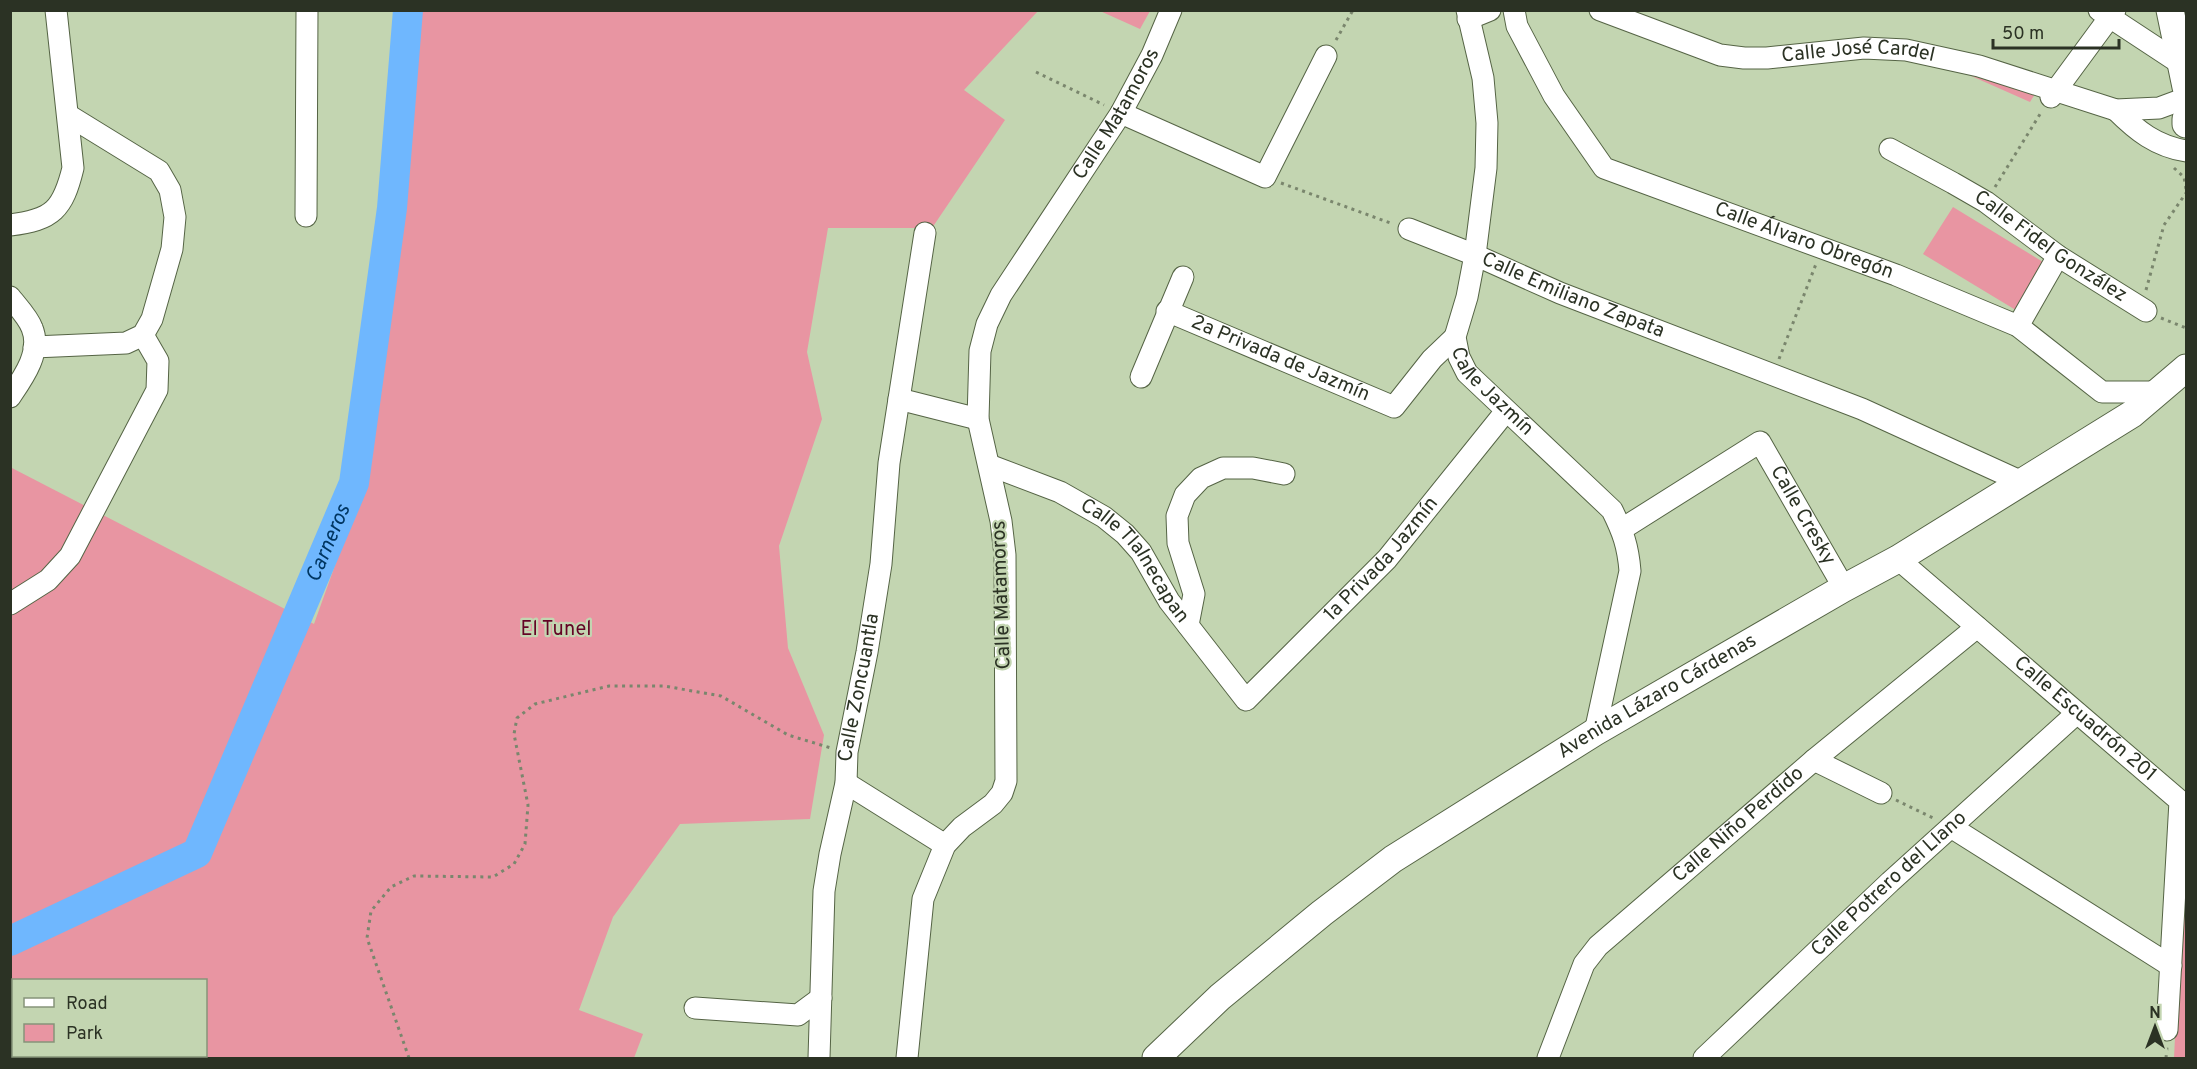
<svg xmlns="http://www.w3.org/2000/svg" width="2197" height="1069" viewBox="0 0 2197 1069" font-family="Overpass,sans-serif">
<rect width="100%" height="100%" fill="#c3d5b1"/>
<path fill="#e895a2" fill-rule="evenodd" d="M 406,11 L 1038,11 L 964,90 L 1005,120 L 932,228 L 828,228 L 807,352 L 822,419 L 779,546 L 788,648 L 824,735 L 810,819 L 680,824 L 613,917 L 579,1010 L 643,1034 L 634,1058 L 11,1058 L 10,467 L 314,624 L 362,490 ZM 14,980 L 206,980 L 206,1056 L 14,1056 Z
M 1100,11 L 1150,10 L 1150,11 L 1140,29 Z
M 1969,75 L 2035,94 L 2030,102 Z
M 1953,207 L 2048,265 L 2019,312 L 1923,254 Z
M 2186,812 L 2186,1058 L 2174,1058 Z"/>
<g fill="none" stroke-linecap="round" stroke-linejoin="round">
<path stroke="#6fb7fe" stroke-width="30" id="s1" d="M 10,941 L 197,853 L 354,483 L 392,208 L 408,10"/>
<g stroke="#556445" stroke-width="23">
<g id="minor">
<path id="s2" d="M 1467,10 L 1483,78 L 1487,123 L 1486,168 L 1475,255 L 1467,297 L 1455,337 L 1459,357 L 1467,373 L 1612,510 C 1623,532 1628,546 1630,571 L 1595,732"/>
<path id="s3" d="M 1514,10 L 1517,26 L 1554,96 L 1604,168 L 1896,275 L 2018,326 L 2102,392 L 2160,392"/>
<path id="s4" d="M 1600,10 L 1720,55 L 1744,58 L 1767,58 L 1864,48 L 1906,50 L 1979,66 L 2116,110 L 2159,108 L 2186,98"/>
<path d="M 2099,10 L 2181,64"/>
<path d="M 1468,19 L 1490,10"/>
<path d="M 2051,97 L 2115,10"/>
<path d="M 2116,110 C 2137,131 2156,146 2186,151"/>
<path d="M 1121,113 L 1265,177 L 1326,56"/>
<path id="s5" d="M 1890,149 L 1953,183 L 1986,202 L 2058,256 L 2146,311"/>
<path d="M 306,216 L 307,10"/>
<path d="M 10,225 C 53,220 63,209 73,168 L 56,10"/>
<path id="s6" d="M 1409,229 L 1475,255 L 1560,293 L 1862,409 L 2022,482"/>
<path d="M 10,297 C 17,306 28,317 32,328 C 42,352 23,378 10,397"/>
<path id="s7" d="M 1167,311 L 1394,407 L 1432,359 L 1455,337"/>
<path d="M 2018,326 L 2058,256"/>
<path d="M 34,347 L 126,343 L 143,335 L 152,319 L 172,249 L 175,217 L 170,190 L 159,171 L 68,115"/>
<path d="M 1141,377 L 1183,277"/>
<path d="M 899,399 L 978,419"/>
<path id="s8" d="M 989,465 L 1060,492 L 1104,517 L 1125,534 L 1141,552 L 1169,601 L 1246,700 L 1387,559 L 1506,411"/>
<path id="s9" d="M 1622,529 L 1760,442 L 1844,588"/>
<path id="s10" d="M 1898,559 L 2180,801 L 2167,1030"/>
<path d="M 10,604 L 48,580 L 70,556 L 157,390 L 158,361 L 143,335"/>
<path d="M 1188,625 L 1194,594 L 1178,543 L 1177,516 L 1185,495 L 1201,478 L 1223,468 L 1253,468 L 1284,474"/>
<path d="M 1814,760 L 1881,793"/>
<path d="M 846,783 L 945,845"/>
<path d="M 1951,827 L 2171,966"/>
<path d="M 695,1008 L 798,1015 L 821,998"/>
<path id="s11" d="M 819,1058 L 824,891 L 830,854 L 846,783 L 847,752 L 867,652 L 881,564 L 889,463 L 925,233"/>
<path id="s12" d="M 907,1058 L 923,899 L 945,845 L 962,827 L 993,804 L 1002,793 L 1006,781 L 1005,555 L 1001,521 L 978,419 L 980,351 L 987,324 L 1001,295 L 1121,113 L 1152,55 L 1171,10"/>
<path id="s13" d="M 1548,1058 L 1584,964 L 1598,946 L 1814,760 L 1977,627"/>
<path id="s14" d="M 1704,1058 L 1890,882 L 2077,713"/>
</g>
</g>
<g stroke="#556445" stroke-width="29">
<g id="major">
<path d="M 2170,10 L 2186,87"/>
<path d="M 2186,119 L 2186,124"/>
<path id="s15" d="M 1156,1058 L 1220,997 L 1322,913 L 1393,859 L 1595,732 L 1844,588 L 1898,559 L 2132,414 L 2186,368"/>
</g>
</g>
<path stroke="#7a866d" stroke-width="3" stroke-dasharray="3 4.5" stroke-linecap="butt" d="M 1336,40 L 1353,10
M 1036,72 L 1104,105
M 2174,168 L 2184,177 L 2186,189
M 1281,183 L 1393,224
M 1995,187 L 2042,111
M 2146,290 L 2164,225 L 2186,193
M 2161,318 L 2186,328
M 1779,359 L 1816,264
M 1896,800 L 1933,818
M 409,1058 L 367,938 L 371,911 L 391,887 L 414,876 L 493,877 L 514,864 L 525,844 L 528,805 L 514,734 L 517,718 L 535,704 L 609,686 L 664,686 L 721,696 L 788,735 L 831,748
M 2166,1058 L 2167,1047"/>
<use href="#minor" stroke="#fff" stroke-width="21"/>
<use href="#major" stroke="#fff" stroke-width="27"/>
</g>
<g text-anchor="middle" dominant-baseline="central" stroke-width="4.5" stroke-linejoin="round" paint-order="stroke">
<g font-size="20" fill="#2b3224" stroke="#c3d5b1">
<text stroke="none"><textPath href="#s4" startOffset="267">Calle José Cardel</textPath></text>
<text stroke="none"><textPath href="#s12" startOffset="1016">Calle Matamoros</textPath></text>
<text stroke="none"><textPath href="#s3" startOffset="396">Calle Álvaro Obregón</textPath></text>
<text stroke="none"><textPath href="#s5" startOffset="188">Calle Fidel González</textPath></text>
<text stroke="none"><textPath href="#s6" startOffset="177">Calle Emiliano Zapata</textPath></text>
<text stroke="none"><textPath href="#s7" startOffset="123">2a Privada de Jazmín</textPath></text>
<text stroke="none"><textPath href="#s2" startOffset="400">Calle Jazmín</textPath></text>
<text stroke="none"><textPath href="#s9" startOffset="248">Calle Cresky</textPath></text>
<text stroke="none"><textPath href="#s8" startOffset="555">1a Privada Jazmín</textPath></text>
<text stroke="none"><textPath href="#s8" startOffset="180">Calle Tlalnecapan</textPath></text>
<text transform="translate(1002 595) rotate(-92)">Calle Matamoros</text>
<text stroke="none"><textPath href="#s11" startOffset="374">Calle Zoncuantla</textPath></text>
<text stroke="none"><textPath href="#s15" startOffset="620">Avenida Lázaro Cárdenas</textPath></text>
<text stroke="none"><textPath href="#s10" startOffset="246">Calle Escuadrón 201</textPath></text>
<text stroke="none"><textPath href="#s13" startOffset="309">Calle Niño Perdido</textPath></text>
<text stroke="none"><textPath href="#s14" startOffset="254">Calle Potrero del Llano</textPath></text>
</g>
<g font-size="20" fill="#640425" stroke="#c3d5b1">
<text x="556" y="630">El Tunel</text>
</g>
<g font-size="21" font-style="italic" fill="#003662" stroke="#c3d5b1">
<text stroke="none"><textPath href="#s1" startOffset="543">Carneros</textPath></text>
</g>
</g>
<rect width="2197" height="1069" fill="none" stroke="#2b3224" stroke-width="24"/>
<rect x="12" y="979" width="195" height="78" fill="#c3d5b1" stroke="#869479" stroke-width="1.5"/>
<rect x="24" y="998" width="30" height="9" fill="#ffffff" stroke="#869479" stroke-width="1.5"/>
<text x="66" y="1009" font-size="18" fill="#2b3224">Road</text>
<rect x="24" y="1024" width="30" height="18" fill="#e895a2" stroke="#869479" stroke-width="1.5"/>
<text x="66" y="1039" font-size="18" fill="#2b3224">Park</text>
<g transform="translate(2155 1027)" stroke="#c3d5b1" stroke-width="4.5" paint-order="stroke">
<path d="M0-4.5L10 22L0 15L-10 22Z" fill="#2b3224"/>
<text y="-9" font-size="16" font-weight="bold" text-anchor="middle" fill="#2b3224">N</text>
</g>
<path d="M1993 39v9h126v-9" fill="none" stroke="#2b3224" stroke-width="3"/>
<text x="2002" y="39" font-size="18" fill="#2b3224" stroke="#c3d5b1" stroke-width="4.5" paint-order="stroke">50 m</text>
</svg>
